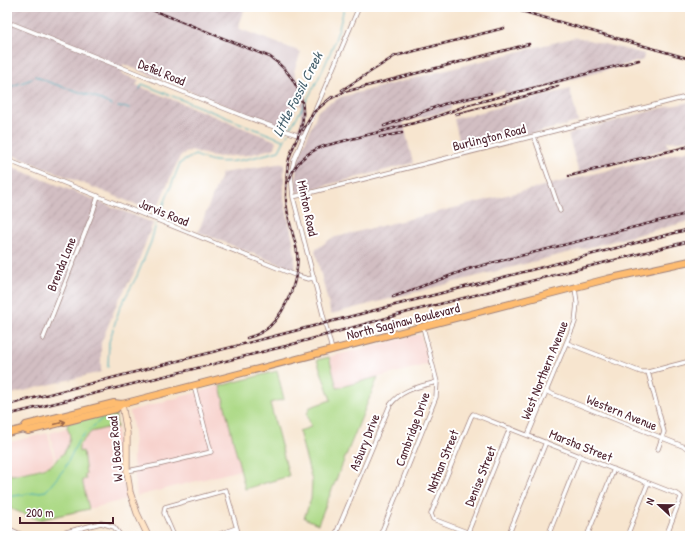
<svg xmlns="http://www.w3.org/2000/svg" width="697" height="543" viewBox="0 0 697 543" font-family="'Patrick Hand',sans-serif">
<defs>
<pattern id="industrial-furrows" width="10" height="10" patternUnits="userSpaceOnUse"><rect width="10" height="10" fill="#d2bec2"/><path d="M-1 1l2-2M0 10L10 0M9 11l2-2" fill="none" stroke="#b6a3a7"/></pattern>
</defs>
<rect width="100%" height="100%" fill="#fff"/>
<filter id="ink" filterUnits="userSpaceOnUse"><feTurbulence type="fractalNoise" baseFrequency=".025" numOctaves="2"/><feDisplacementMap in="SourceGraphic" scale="8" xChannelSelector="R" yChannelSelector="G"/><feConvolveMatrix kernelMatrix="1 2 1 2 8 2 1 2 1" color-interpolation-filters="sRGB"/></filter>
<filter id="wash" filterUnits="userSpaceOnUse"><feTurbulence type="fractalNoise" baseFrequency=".012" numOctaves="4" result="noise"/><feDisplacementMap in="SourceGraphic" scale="16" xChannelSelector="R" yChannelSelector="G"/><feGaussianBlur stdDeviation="0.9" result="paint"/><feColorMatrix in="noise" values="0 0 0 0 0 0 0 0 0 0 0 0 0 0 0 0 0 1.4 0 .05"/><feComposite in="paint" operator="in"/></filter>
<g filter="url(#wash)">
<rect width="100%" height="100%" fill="#f7e5cf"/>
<path fill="#f7d0cb" d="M 420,334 L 429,364 L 337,388 L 329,357 Z
M 220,386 L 240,470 L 137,496 L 133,460 L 134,432 L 130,411 Z
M 114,426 L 117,428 L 121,470 L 127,499 L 89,509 L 82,479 L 84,475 L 82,451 L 79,452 L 79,445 L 91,432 Z
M 67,428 L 69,431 L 70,439 L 69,445 L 56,460 L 50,433 Z
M 48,433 L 54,459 L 50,465 L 12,475 L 7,473 L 7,443 Z"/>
<path fill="url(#industrial-furrows)" d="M 11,7 L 137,7 L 144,10 L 145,7 L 245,7 L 235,38 L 279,58 L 302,97 L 286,128 L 248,115 L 123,64 L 122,74 L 139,80 L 136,85 L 276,141 L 275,148 L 248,155 L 215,157 L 191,150 L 180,156 L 155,212 L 7,153 L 7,13 Z
M 576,37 L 644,54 L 643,60 L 506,97 L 504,90 L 451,105 L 451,109 L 444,112 L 403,122 L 413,163 L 296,193 L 296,164 L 318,111 L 330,103 L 341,97 Z
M 570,89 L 578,122 L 462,151 L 454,119 Z
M 690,102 L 690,140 L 667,142 L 669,148 L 579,173 L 568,134 L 658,109 Z
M 690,150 L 690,221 L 331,314 L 315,250 L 332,238 Z
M 284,163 L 284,200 L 293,240 L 295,256 L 295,270 L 198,232 L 222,173 Z
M 7,165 L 153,223 L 133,275 L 118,301 L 101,343 L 101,372 L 7,395 Z"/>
<path fill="#d2bec2" d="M 137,7 L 156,7 L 240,29 L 301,52 L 294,71 L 301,88 L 305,110 L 305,122 L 308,123 L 303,133 L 296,130 L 301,123 L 301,107 L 297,93 L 289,76 L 279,67 L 267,59 L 252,52 Z"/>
<path fill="#acd985" stroke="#7b7c58" d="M 329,357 L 337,388 L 378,377 L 318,524 L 304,518 L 311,499 L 312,481 L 299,431 L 311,427 L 307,414 L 310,407 L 331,400 L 317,360 Z
M 277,371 L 284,399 L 270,403 L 289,476 L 245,489 L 220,386 Z
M 115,412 L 117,428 L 114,426 L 91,432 L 79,445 L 79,452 L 83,451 L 86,474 L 84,475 L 86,479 L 82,480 L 89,509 L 38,520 L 7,507 L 7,473 L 12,475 C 22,473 44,469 51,465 C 61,458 76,441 67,428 L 68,423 Z"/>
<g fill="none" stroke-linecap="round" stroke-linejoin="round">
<path stroke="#3baab9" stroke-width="1" d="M 7,88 L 32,79 L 35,76 L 51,83 L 95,97 L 112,105
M 140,89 L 142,84 L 283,140
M 118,107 L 129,108
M 289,130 C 312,92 336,51 344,7
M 159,217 L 180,163 L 195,155 C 224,169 249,158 279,151 L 288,133
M 108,367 L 109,342 L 120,307 L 137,276 L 151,242 L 156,224
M 7,497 L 46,491 L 65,468 L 79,439 L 104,417"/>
</g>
</g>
<g filter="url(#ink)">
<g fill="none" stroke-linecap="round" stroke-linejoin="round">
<g stroke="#a0827d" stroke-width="5">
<path id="minor" d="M 13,24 L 246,117 L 303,137
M 534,136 L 560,211
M 7,160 L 295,275 L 308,279 L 314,278
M 293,197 L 534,136 L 690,96
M 43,339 L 93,212 L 98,196
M 567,343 L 641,372 L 648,372 L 690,361
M 332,350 L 293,197 L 291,174 L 294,160 L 359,7
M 648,372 L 664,432 L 658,449
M 547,392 L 690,449
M 528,435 L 575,322 L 577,303 L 575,288
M 127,471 L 158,465 L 211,452 L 194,386
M 7,528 L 25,536
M 77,529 L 79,536
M 468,532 L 510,428
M 217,535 L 236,528
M 51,536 L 101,523 L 114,527 L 121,536
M 174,536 L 164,513 L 165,507 L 226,490 L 239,536
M 335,536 L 390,405 C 402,389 418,387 437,382
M 380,536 L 436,397 L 437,382 L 423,327
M 477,536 L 433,519 L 431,514 L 471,417 L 473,414 L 679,495 L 681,497 L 680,500 L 666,536
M 508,536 L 546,442
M 548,536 L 580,455
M 587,536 L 614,469
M 627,536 L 648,483"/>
</g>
<g stroke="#a0827d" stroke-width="7">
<path id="secondary" d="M 122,404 L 127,433 L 127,471 L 130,492 L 137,513 L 148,536"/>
</g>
<g stroke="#a0827d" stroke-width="8">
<path id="primary" d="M 23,429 L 28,431 L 116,409 L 122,404
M 7,433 L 23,429 L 26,425 L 114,403 L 122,404 L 607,279 L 690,261"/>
</g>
<use href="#minor" stroke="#fff" stroke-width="3.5"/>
<use href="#secondary" stroke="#ffe4c6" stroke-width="5.5"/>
<use href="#primary" stroke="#febc70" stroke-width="6"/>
<g stroke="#4a1f2b" stroke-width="2.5">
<path id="rail" d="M 145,7 L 270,57 C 293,72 309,100 301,128 C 298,138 292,148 289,159 C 286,171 286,183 286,195 C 285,215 294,233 297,252 C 300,277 287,310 269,327 C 263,332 255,336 247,338
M 507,7 L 690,59
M 342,90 L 395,56 L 504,28
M 328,100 L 344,92 L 529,44
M 456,114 L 545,91 L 558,86
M 384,126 L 444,104 L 491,93
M 303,130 L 314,112 L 332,97
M 380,137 L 402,133
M 569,176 L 690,146
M 289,181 C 294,164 307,152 324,146 L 430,119 L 468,105 L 639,60
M 393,297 L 468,269 L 690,213
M 7,405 L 690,229
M 7,415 L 286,346 L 408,312 L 690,241"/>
</g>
<use href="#rail" stroke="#fff" stroke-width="1" stroke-dasharray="3" stroke-linecap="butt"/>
</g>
<defs><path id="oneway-shaft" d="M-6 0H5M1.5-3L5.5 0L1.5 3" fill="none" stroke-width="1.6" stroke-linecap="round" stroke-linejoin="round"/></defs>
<use stroke="#9b664a" href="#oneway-shaft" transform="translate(60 423) rotate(-14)"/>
</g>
<g text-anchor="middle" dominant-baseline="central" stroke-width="4" stroke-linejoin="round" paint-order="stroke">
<g font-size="13" fill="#4a1f2b" stroke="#fff">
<text transform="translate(162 72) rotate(22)">Defiel Road</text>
<text transform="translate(489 137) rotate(-14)">Burlington Road</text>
<text transform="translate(308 208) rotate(78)">Minton Road</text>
<text transform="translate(164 212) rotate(22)">Jarvis Road</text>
<text transform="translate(61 264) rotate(-68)">Brenda Lane</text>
<text transform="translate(403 321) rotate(-14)">North Saginaw Boulevard</text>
<text transform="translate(544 370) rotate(-68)">West Northern Avenue</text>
<text transform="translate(622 412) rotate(22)">Western Avenue</text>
<text transform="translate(412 429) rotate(-70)">Cambridge Drive</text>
<text transform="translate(364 442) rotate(-68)">Asbury Drive</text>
<text transform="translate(581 445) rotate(22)">Marsha Street</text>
<text transform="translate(115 449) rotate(-95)">W J Boaz Road</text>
<text transform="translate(442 461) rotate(-68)">Nathan Street</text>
<text transform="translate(480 476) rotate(-68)">Denise Street</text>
</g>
<g font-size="14" font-style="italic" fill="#435e6b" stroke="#fff">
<text transform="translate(297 94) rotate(-63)">Little Fossil Creek</text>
</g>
</g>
<rect width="697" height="543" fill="none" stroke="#fff" stroke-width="24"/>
<g transform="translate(659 505) rotate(292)" stroke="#ffffff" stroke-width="3" paint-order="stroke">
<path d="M0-3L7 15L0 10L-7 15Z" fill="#4a1f2b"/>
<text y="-6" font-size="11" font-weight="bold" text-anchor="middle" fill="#4a1f2b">N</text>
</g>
<path d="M20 517v6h93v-6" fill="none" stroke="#4a1f2b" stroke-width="2"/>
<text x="26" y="517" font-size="12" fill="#4a1f2b" stroke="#ffffff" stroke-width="3" paint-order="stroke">200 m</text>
</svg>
